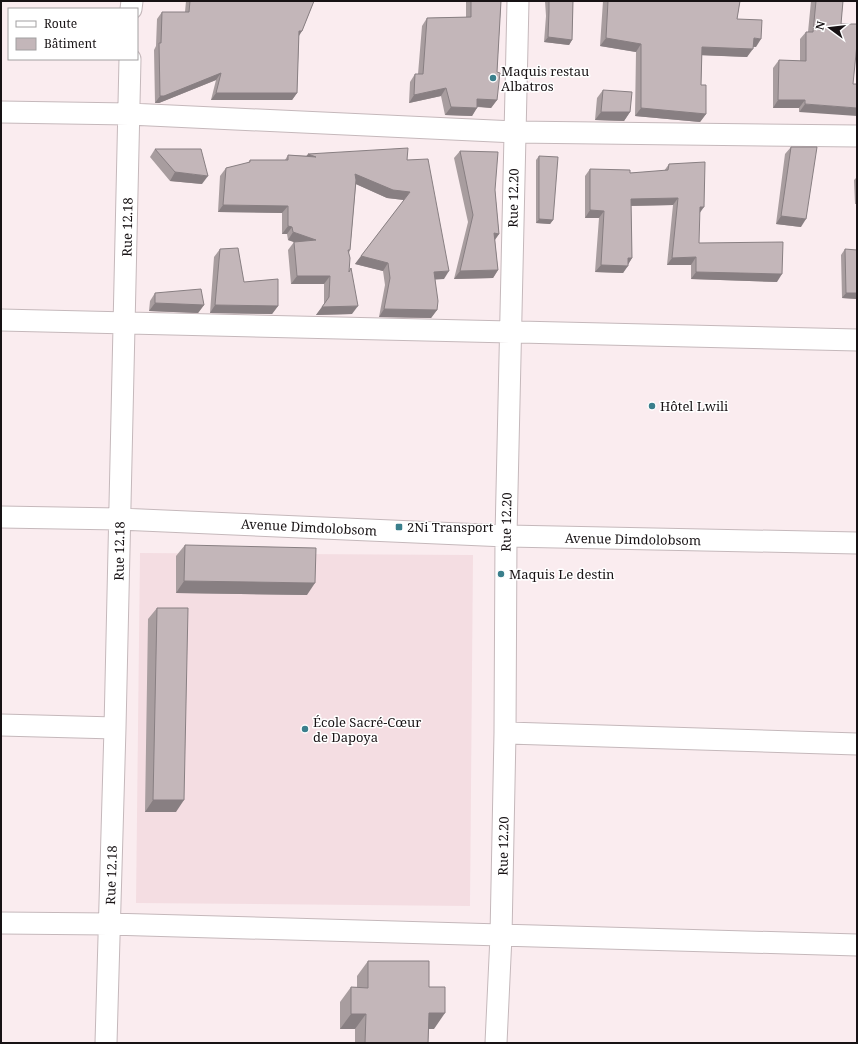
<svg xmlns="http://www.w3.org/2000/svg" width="858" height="1044" viewBox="0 0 858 1044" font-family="'Noto Serif',serif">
<rect width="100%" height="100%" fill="#faecef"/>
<path fill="#f4dde2" d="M 140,553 L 473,555 L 470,906 L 136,903 Z"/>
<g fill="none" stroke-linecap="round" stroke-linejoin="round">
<g stroke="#c5b8bb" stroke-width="23">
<path id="minor" d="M 131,9 L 132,1
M 1,112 L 129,114 L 514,132 L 857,136
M 1,320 L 857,340
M 1,517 L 119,519 L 506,536 L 857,543
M 1,725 L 115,728
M 505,733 L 857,744
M 1,923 L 109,924 L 857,945
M 106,1043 L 115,728 L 130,59
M 496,1043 L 501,936 L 505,733 L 506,536 L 518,1"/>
</g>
<use href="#minor" stroke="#fff" stroke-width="21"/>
</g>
<path fill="#a89d9f" d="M 186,1 L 314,1 L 302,31 L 299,36 L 297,93 L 292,100 L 211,100 L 216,80 L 159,103 L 155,103 L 154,50 L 156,46 L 157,19 L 162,12 L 185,12 Z
M 466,1 L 501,1 L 497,72 L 497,100 L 491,108 L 477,107 L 472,116 L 445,115 L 441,96 L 409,103 L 410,82 L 415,74 L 418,74 L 422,26 L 427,18 L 466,17 Z
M 545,1 L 573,1 L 572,40 L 569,45 L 544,42 L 546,16 Z
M 603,1 L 740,1 L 737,19 L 756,47 L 753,47 L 747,57 L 702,55 L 701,85 L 706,114 L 700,122 L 635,116 L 636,52 L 600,46 Z
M 811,1 L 843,1 L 841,24 L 857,44 L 799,112 L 799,108 L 773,108 L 773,68 L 779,60 L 800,61 L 800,39 L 806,32 L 808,32 Z
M 603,90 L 630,112 L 624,121 L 595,120 L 597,98 Z
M 791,147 L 801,227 L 776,224 L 785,154 Z
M 155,149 L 202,184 L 170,181 L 150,157 Z
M 460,151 L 495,190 L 499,234 L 495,240 L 498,270 L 493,278 L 454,279 L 468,222 L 454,158 Z
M 288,155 L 407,160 L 444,279 L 435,279 L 437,310 L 431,318 L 379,317 L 385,285 L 383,271 L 355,264 L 404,200 L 387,198 L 356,184 L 350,250 L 349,253 L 349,272 L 352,314 L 316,315 L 324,304 L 324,284 L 291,284 L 288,250 L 294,242 L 288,240 L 287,234 L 282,234 L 282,213 L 218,212 L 220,176 L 226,168 L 248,163 L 250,160 L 285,160 Z
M 539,156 L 553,220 L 550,224 L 536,223 L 536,160 Z
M 669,164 L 699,213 L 699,243 L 777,282 L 691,279 L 691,265 L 667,265 L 673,205 L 631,206 L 632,258 L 623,273 L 595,272 L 599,218 L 585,218 L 585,176 L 590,169 L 630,173 L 664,171 Z
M 857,177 L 857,204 L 855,204 L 854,180 Z
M 220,249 L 244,282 L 278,306 L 272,314 L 210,313 L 214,257 Z
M 845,249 L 857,299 L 842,298 L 841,255 Z
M 155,293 L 204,305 L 198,313 L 149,311 L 150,301 Z
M 185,545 L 307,595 L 176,593 L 176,556 Z
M 157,608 L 176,812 L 145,812 L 148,619 Z
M 368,961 L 429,987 L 434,1029 L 429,1029 L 428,1043 L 355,1043 L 355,1029 L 340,1029 L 340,1002 L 351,987 L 357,987 L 357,976 Z"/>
<path fill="#887f82" d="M 299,31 L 302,31 L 297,38 Z
M 548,37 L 572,40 L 569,45 L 544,42 Z
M 606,38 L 641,44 L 636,52 L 600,46 Z
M 754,38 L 761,39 L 756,47 L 748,46 Z
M 702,47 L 753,49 L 747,57 L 696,55 Z
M 221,73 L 216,80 L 159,103 L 155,103 L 160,96 Z
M 446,88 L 441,96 L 409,103 L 414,95 Z
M 216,93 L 297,93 L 292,100 L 211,100 Z
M 477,99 L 497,100 L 491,108 L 472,106 Z
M 778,100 L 805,100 L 799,108 L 773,108 Z
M 805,104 L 857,108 L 857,116 L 799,112 Z
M 451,107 L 477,108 L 472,116 L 445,115 Z
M 641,108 L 706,114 L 700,122 L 635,116 Z
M 601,112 L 630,112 L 624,121 L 595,120 Z
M 308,154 L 316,157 L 302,161 Z
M 175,172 L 208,176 L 202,184 L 170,181 Z
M 355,174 L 410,192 L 404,200 L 387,198 L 349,181 Z
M 678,198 L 673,205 L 626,206 L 631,199 Z
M 223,205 L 288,206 L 282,213 L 218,212 Z
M 700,207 L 704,207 L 699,214 Z
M 590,210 L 604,211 L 599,218 L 585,218 Z
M 781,216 L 806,219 L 801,227 L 776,224 Z
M 539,219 L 553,220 L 550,224 L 536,223 Z
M 288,226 L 292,227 L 287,234 L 282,234 Z
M 293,232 L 316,240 L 311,248 L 288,240 Z
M 494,233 L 499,234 L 493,242 Z
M 361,256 L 388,263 L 383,271 L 355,264 Z
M 696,257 L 691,265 L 667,265 L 672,258 Z
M 628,258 L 632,258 L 627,266 L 628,266 L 623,273 L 595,272 L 601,265 Z
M 498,270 L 493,278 L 454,279 L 460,271 Z
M 449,271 L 444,279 L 429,280 L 434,272 Z
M 696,272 L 782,274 L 777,282 L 691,279 Z
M 297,276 L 330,276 L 324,284 L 291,284 Z
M 846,293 L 857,293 L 857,299 L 842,298 Z
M 155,303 L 204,305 L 198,313 L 149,311 Z
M 215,305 L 278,306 L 272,314 L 210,313 Z
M 358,306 L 352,314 L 316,315 L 322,307 Z
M 384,309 L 437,310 L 431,318 L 379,317 Z
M 184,581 L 315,583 L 307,595 L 176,593 Z
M 153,800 L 184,800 L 176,812 L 145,812 Z
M 429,1013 L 445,1013 L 434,1029 L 418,1029 Z
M 351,1014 L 366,1014 L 355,1029 L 340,1029 Z"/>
<path fill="#c3b6b9" stroke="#887f82" d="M 190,1 L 314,1 L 302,31 L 299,31 L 297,93 L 216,93 L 221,73 L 164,96 L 160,96 L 159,43 L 161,43 L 162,12 L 189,12 Z
M 471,1 L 501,1 L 497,72 L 500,73 L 497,100 L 477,99 L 477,108 L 451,107 L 446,88 L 414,95 L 415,74 L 423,74 L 427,18 L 471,17 Z
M 549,1 L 573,1 L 572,40 L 548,37 L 549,11 Z
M 608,1 L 740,1 L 737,19 L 762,20 L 761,39 L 754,38 L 753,49 L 702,47 L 701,85 L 706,85 L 706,114 L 641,108 L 641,44 L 606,38 Z
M 816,1 L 843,1 L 841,24 L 857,24 L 857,44 L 853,84 L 857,84 L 857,108 L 805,104 L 805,100 L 778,100 L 779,60 L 806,61 L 806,32 L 813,32 Z
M 603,90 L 632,92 L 630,112 L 601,112 Z
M 791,147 L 817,147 L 806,219 L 781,216 Z
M 408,148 L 407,160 L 428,159 L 449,271 L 434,272 L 438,301 L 437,310 L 384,309 L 390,278 L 388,263 L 361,256 L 410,192 L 393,190 L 355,174 L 356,180 L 350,250 L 348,250 L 350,258 L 349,272 L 351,268 L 358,306 L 322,307 L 329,297 L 330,276 L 297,276 L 294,242 L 316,240 L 293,232 L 292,227 L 288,226 L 288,206 L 223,205 L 226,168 L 250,162 L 250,160 L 288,160 L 288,155 L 316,157 L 308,154 Z
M 155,149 L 201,149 L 208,176 L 175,172 Z
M 460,151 L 498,152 L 495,190 L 499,234 L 494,233 L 498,270 L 460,271 L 473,215 Z
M 539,156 L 558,157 L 553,220 L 539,219 Z
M 705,162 L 704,207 L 700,207 L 699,243 L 783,242 L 782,274 L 696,272 L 696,257 L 672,258 L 678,198 L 631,199 L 632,258 L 628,258 L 628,266 L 601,265 L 604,211 L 590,210 L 590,169 L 630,170 L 630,173 L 668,170 L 669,164 Z
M 238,248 L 244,282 L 278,279 L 278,306 L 215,305 L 220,249 Z
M 845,249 L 857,250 L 857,293 L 846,293 Z
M 201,289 L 204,305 L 155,303 L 155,293 Z
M 185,545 L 316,548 L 315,583 L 184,581 Z
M 157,608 L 188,608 L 184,800 L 153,800 Z
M 368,961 L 429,961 L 429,987 L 445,987 L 445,1013 L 429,1013 L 428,1043 L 365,1043 L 366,1014 L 351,1014 L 351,987 L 368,988 Z"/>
<g fill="#3a7f8c" stroke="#fff" stroke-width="1.5">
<circle cx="493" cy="78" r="4"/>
<circle cx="652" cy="406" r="4"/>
<rect x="395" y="523" width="8" height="8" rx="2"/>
<circle cx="501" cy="574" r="4"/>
<circle cx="305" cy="729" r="4"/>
</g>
<g text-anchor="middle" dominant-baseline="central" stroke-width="3" stroke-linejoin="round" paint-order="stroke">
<g font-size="13" fill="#171214" stroke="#fff" text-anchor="start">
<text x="501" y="71">Maquis restau<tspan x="501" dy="15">Albatros</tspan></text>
<text x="660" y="406">Hôtel Lwili</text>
<text x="407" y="527">2Ni Transport</text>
<text x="509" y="574">Maquis Le destin</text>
<text x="313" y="722">École Sacré-Cœur<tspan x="313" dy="15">de Dapoya</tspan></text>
</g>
<g font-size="13" fill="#171214" stroke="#fff">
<text transform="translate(513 198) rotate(-89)">Rue 12.20</text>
<text transform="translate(127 227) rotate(-89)">Rue 12.18</text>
<text transform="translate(506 522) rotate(-89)">Rue 12.20</text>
<text transform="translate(309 527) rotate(3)">Avenue Dimdolobsom</text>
<text transform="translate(633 539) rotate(1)">Avenue Dimdolobsom</text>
<text transform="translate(119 551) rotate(-89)">Rue 12.18</text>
<text transform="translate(503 846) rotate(-89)">Rue 12.20</text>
<text transform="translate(111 875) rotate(-88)">Rue 12.18</text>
</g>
</g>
<rect width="858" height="1044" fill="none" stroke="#171214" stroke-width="4"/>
<rect x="8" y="8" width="130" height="52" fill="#ffffff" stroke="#a2a0a1"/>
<rect x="16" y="21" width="20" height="6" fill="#ffffff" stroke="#a2a0a1"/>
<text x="44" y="28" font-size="12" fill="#171214">Route</text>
<rect x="16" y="38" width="20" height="12" fill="#c3b6b9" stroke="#a2a0a1"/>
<text x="44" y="48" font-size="12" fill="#171214">Bâtiment</text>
<g transform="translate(830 28) rotate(285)" stroke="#ffffff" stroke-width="3" paint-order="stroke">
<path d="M0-3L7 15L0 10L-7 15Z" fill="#171214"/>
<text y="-6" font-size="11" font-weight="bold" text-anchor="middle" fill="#171214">N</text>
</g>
</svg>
